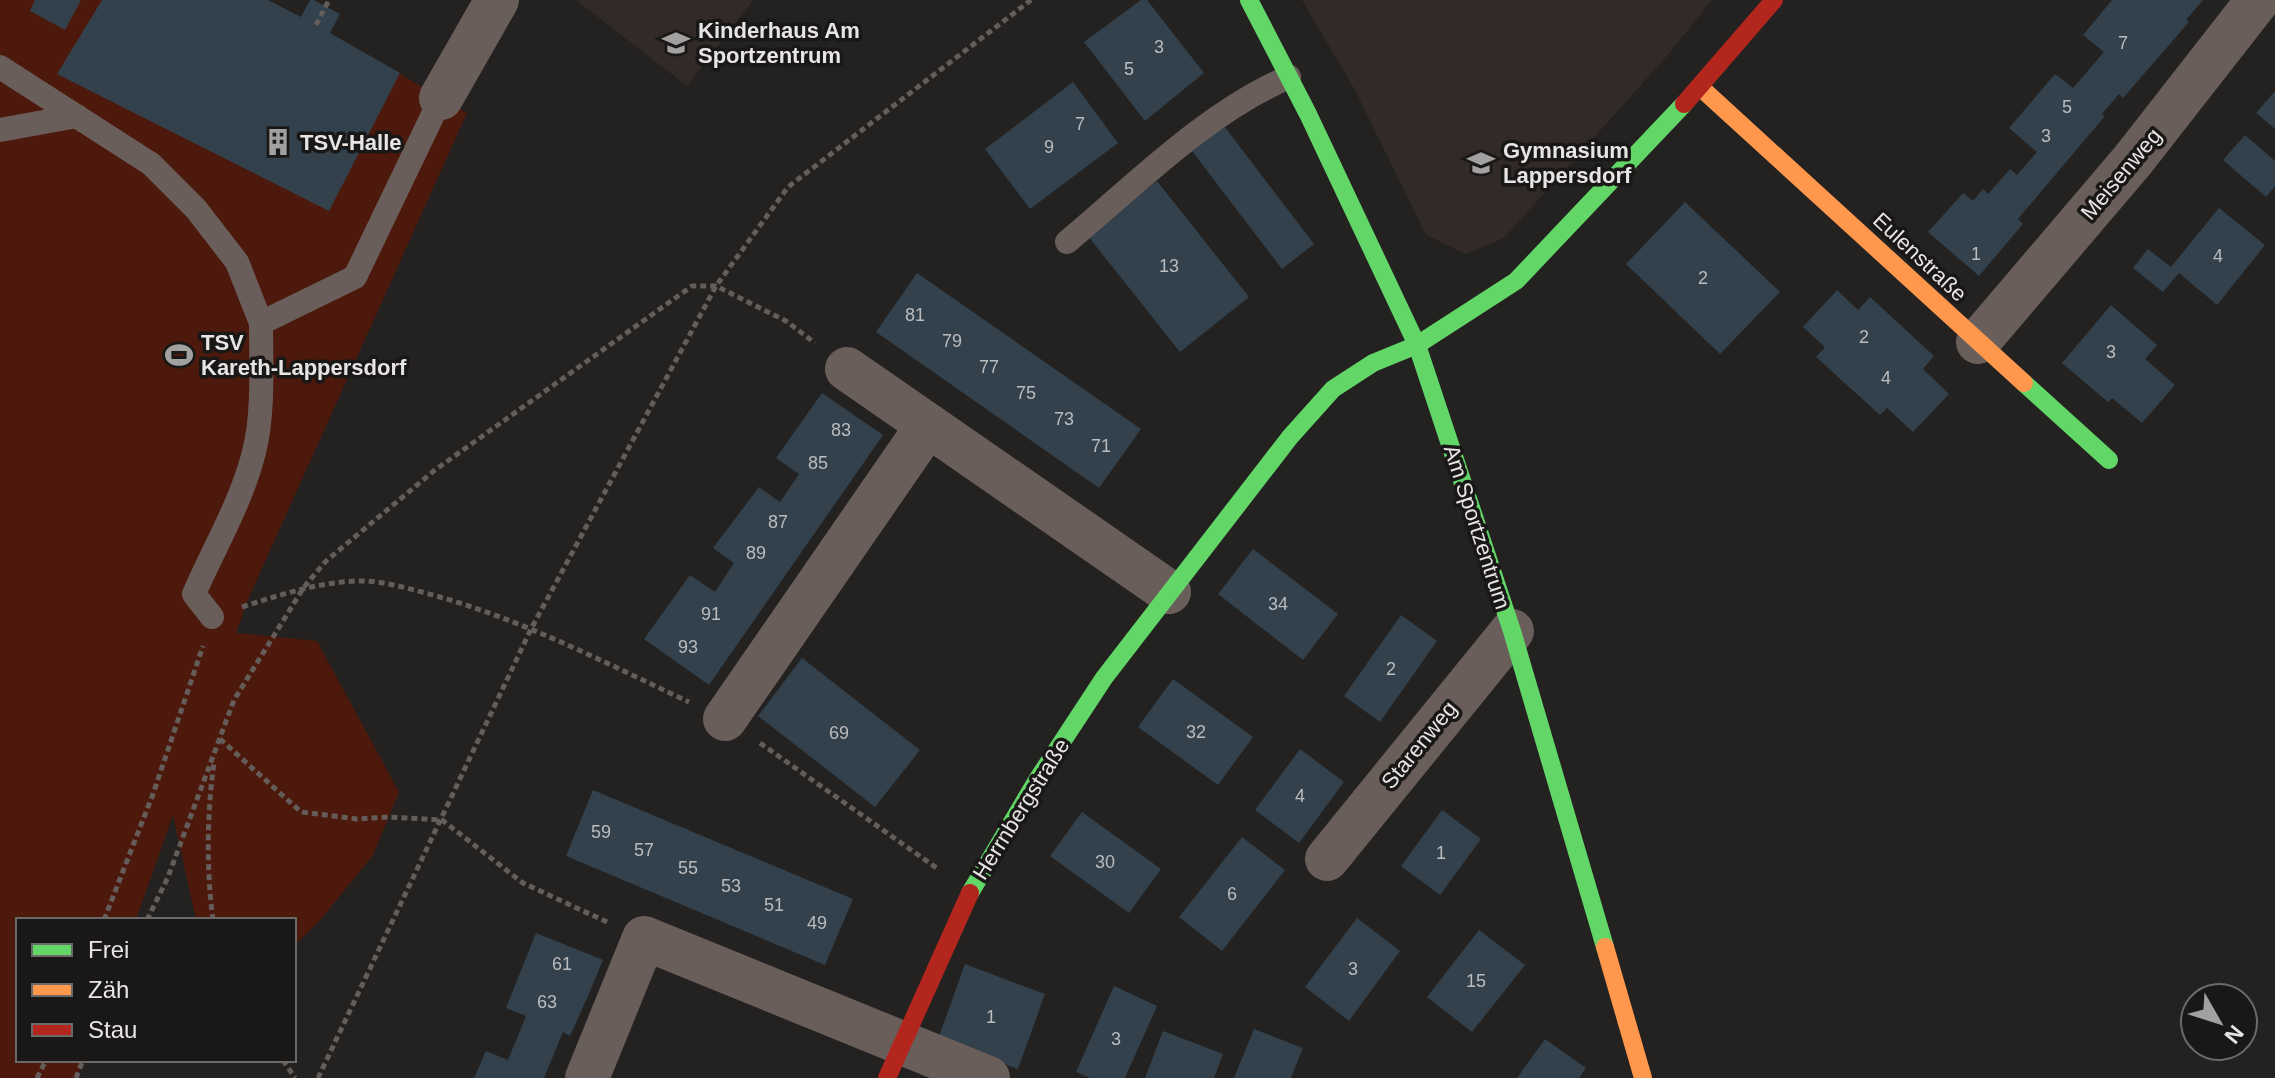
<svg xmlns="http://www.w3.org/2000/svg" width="2275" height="1078" viewBox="0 0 2275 1078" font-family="Arial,sans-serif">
<rect width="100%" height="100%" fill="#232221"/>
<path fill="#322a28" d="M 576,0 L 753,0 L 687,86 Z
M 1302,0 L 1712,0 L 1666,57 L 1504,238 L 1466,254 L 1426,235 L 1355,90 Z"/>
<path fill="#4d190c" d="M 0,0 L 268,0 L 330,33 L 467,113 L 249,597 L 236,633 L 317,641 L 399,792 L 373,855 L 322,918 L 294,946 L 294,920 L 196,920 L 173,815 L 136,920 L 18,920 L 18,1060 L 86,1060 L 75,1078 L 0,1078 Z"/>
<path fill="#32414c" d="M 35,0 L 81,0 L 65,30 L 30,11 Z
M 102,0 L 268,0 L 301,17 L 310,0 L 314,0 L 340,14 L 330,33 L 400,73 L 329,211 L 57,74 Z
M 1141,0 L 1147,0 L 1204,73 L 1145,121 L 1084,42 Z
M 2112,0 L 2203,0 L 2186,20 L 2189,22 L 2123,98 L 2119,94 L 2102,114 L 2105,116 L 2018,219 L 2023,224 L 1979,276 L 1928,232 L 1963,193 L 1973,201 L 1983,189 L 1988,194 L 2010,169 L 2017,175 L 2037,152 L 2009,128 L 2055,74 L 2073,88 L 2104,52 L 2083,35 Z
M 1073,82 L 1118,143 L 1030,209 L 985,149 Z
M 2275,91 L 2275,129 L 2256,113 Z
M 1224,126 L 1314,244 L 1282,269 L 1192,151 Z
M 2245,135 L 2275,161 L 2275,186 L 2266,197 L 2223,160 Z
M 1157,181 L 1249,297 L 1180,352 L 1088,236 Z
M 1685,202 L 1780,292 L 1720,354 L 1626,264 Z
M 2219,208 L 2265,245 L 2217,305 L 2179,273 L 2163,292 L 2133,268 L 2148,249 L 2171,267 Z
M 917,273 L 1141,429 L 1099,488 L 876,332 Z
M 1837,290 L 1858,310 L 1870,297 L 1934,356 L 1923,369 L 1949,394 L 1913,432 L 1887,408 L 1880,415 L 1816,357 L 1825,347 L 1803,327 Z
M 2111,305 L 2157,345 L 2145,359 L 2175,385 L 2142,423 L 2112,398 L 2108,402 L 2062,363 Z
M 822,393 L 883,435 L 709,685 L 644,639 L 690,575 L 715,592 L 734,563 L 713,548 L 759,487 L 780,502 L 799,474 L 776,458 Z
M 1253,549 L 1338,614 L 1303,660 L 1218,594 Z
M 1401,615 L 1437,641 L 1380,722 L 1344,696 Z
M 802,658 L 920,750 L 875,807 L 758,716 Z
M 1173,679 L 1253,737 L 1218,785 L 1138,727 Z
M 1300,749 L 1344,782 L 1299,843 L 1255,810 Z
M 593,790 L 853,899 L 825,965 L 566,856 Z
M 1442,810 L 1481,839 L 1440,895 L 1401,866 Z
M 1082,812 L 1161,869 L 1129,913 L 1050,856 Z
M 1242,837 L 1285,870 L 1222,951 L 1179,917 Z
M 1357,918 L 1400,951 L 1349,1021 L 1305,987 Z
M 1479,930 L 1525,965 L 1472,1032 L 1427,997 Z
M 536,933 L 603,960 L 588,996 L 570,1036 L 563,1032 L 544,1078 L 474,1078 L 486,1051 L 508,1060 L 526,1016 L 506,1008 Z
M 965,964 L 1045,994 L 1018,1069 L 938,1039 Z
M 1114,986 L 1157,1006 L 1125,1078 L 1090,1078 L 1076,1072 Z
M 1254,1029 L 1303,1048 L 1291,1078 L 1234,1078 Z
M 1163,1031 L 1223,1054 L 1214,1078 L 1145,1078 Z
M 1545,1039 L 1586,1068 L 1579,1078 L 1517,1078 Z"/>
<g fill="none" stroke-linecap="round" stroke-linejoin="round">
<path stroke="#645d5a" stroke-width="5" stroke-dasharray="6 4" stroke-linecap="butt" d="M 316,25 L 329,0
M 242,607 C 280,595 315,583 356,581 C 383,580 414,590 440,597 C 527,622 608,664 689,702
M 220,739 L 301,812 L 357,819 L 389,817 L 442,820 L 523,883 L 607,922
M 760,743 L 938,869
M 104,920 L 153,794 L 203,646
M 147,920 L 168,877 L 234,700 L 304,587 L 326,561 L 435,470 L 692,286 L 716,286 L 786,321 L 815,343
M 213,920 C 206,867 207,815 214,762
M 283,1060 L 295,1078
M 37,1078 L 46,1060
M 76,1078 L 83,1060
M 318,1078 L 531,629 L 716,286 L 788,187 L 1031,0"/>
<path stroke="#6a5e5b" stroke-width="24" d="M 0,67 L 151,164 L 196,209 L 237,262 L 261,323
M 0,130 L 77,116
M 1067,242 C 1135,185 1207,112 1289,77
M 212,617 L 194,594 C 214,548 242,501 254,452 C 264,414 261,362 261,323 L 355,277 L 441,98"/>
<path stroke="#6a5e5b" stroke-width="44" d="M 441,98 L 497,0
M 1978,342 L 2133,160 L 2258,0
M 847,369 L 1169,592
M 725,719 L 928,425
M 1327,859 L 1512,631
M 587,1078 L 644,938 L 988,1078"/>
<path stroke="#63d668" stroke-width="18" d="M 1249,0 L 1308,114 L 1417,345 L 1512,631 L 1605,947
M 2024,383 L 2109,460
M 970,893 L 1037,780 L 1104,678 L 1290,437 L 1333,389 L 1373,363 L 1417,345 L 1516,281 L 1684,104"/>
<path stroke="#ff974d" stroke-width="18" d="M 1700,87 L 2024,383
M 1605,947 L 1643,1078"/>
<path stroke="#b3261e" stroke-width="18" d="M 1684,104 L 1774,0
M 887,1078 L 970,893"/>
</g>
<defs>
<g id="school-bare" transform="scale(2.16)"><path d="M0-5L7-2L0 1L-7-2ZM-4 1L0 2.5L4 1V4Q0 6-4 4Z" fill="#a2a1a0" stroke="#1a1717" stroke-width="2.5" paint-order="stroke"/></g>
<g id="building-bare" transform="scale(2.16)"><path d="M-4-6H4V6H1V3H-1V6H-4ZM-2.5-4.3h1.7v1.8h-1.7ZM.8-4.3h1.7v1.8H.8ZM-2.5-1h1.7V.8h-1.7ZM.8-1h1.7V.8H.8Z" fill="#a2a1a0" stroke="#1a1717" stroke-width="2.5" paint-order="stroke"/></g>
<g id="stadium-bare" transform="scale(2.16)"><path d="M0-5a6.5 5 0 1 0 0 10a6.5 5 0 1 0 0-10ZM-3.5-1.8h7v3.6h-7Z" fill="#a2a1a0" stroke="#1a1717" stroke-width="2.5" paint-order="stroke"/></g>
</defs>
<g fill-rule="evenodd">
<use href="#school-bare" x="676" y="43"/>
<use href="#building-bare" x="278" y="142"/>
<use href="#school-bare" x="1481" y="163"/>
<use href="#stadium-bare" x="179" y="355"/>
</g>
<g text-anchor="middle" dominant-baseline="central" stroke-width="7" stroke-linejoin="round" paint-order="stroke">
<g font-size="18" fill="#babcbe">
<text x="2123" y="43">7</text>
<text x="1159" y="47">3</text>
<text x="1129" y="69">5</text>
<text x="2067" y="107">5</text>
<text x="1080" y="124">7</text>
<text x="2046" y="136">3</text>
<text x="1049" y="147">9</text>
<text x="1976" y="254">1</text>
<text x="2218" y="256">4</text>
<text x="1169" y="266">13</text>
<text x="1703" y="278">2</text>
<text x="915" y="315">81</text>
<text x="1864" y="337">2</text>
<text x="952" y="341">79</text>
<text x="2111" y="352">3</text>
<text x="989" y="367">77</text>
<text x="1886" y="378">4</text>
<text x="1026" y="393">75</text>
<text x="1064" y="419">73</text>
<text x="841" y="430">83</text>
<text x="1101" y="446">71</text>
<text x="818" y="463">85</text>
<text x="778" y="522">87</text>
<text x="756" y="553">89</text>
<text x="1278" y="604">34</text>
<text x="711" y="614">91</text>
<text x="688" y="647">93</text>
<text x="1391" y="669">2</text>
<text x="1196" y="732">32</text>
<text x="839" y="733">69</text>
<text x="1300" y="796">4</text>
<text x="601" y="832">59</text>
<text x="644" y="850">57</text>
<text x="1441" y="853">1</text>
<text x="1105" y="862">30</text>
<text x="688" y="868">55</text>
<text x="731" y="886">53</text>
<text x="1232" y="894">6</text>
<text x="774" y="905">51</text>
<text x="817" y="923">49</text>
<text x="562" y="964">61</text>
<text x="1353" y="969">3</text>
<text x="1476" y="981">15</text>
<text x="547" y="1002">63</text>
<text x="991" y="1017">1</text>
<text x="1116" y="1039">3</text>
</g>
<g font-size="22" font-weight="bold" fill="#e7e5e4" stroke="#1a1717" text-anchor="start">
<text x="698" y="30">Kinderhaus Am<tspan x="698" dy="25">Sportzentrum</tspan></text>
<text x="300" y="142">TSV-Halle</text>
<text x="1503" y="150">Gymnasium<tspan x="1503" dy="25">Lappersdorf</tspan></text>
<text x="201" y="342">TSV<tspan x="201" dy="25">Kareth-Lappersdorf</tspan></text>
</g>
<g font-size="22" fill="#e7e5e4" stroke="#1a1717">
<text transform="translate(2121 174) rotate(-50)">Meisenweg</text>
<text transform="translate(1920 257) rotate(43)">Eulenstraße</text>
<text transform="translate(1477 527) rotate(72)">Am Sportzentrum</text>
<text transform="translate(1419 745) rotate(-51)">Starenweg</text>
<text transform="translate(1021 809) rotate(-58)">Herrnbergstraße</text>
</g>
</g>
<rect x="16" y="918" width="280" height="144" fill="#1a1717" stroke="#6c6969" stroke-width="2"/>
<rect x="32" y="944" width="40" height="12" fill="#63d668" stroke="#6c6969" stroke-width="2"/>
<text x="88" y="958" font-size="24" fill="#e7e5e4">Frei</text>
<rect x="32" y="984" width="40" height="12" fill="#ff974d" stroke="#6c6969" stroke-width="2"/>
<text x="88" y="998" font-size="24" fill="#e7e5e4">Zäh</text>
<rect x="32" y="1024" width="40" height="12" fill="#b3261e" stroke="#6c6969" stroke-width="2"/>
<text x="88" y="1038" font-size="24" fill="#e7e5e4">Stau</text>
<g transform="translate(2219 1022) rotate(129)"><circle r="38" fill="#1a1717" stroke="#6c6969" stroke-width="2"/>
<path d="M0-6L14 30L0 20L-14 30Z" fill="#a2a1a0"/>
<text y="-12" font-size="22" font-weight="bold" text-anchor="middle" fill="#e7e5e4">N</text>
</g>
</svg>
